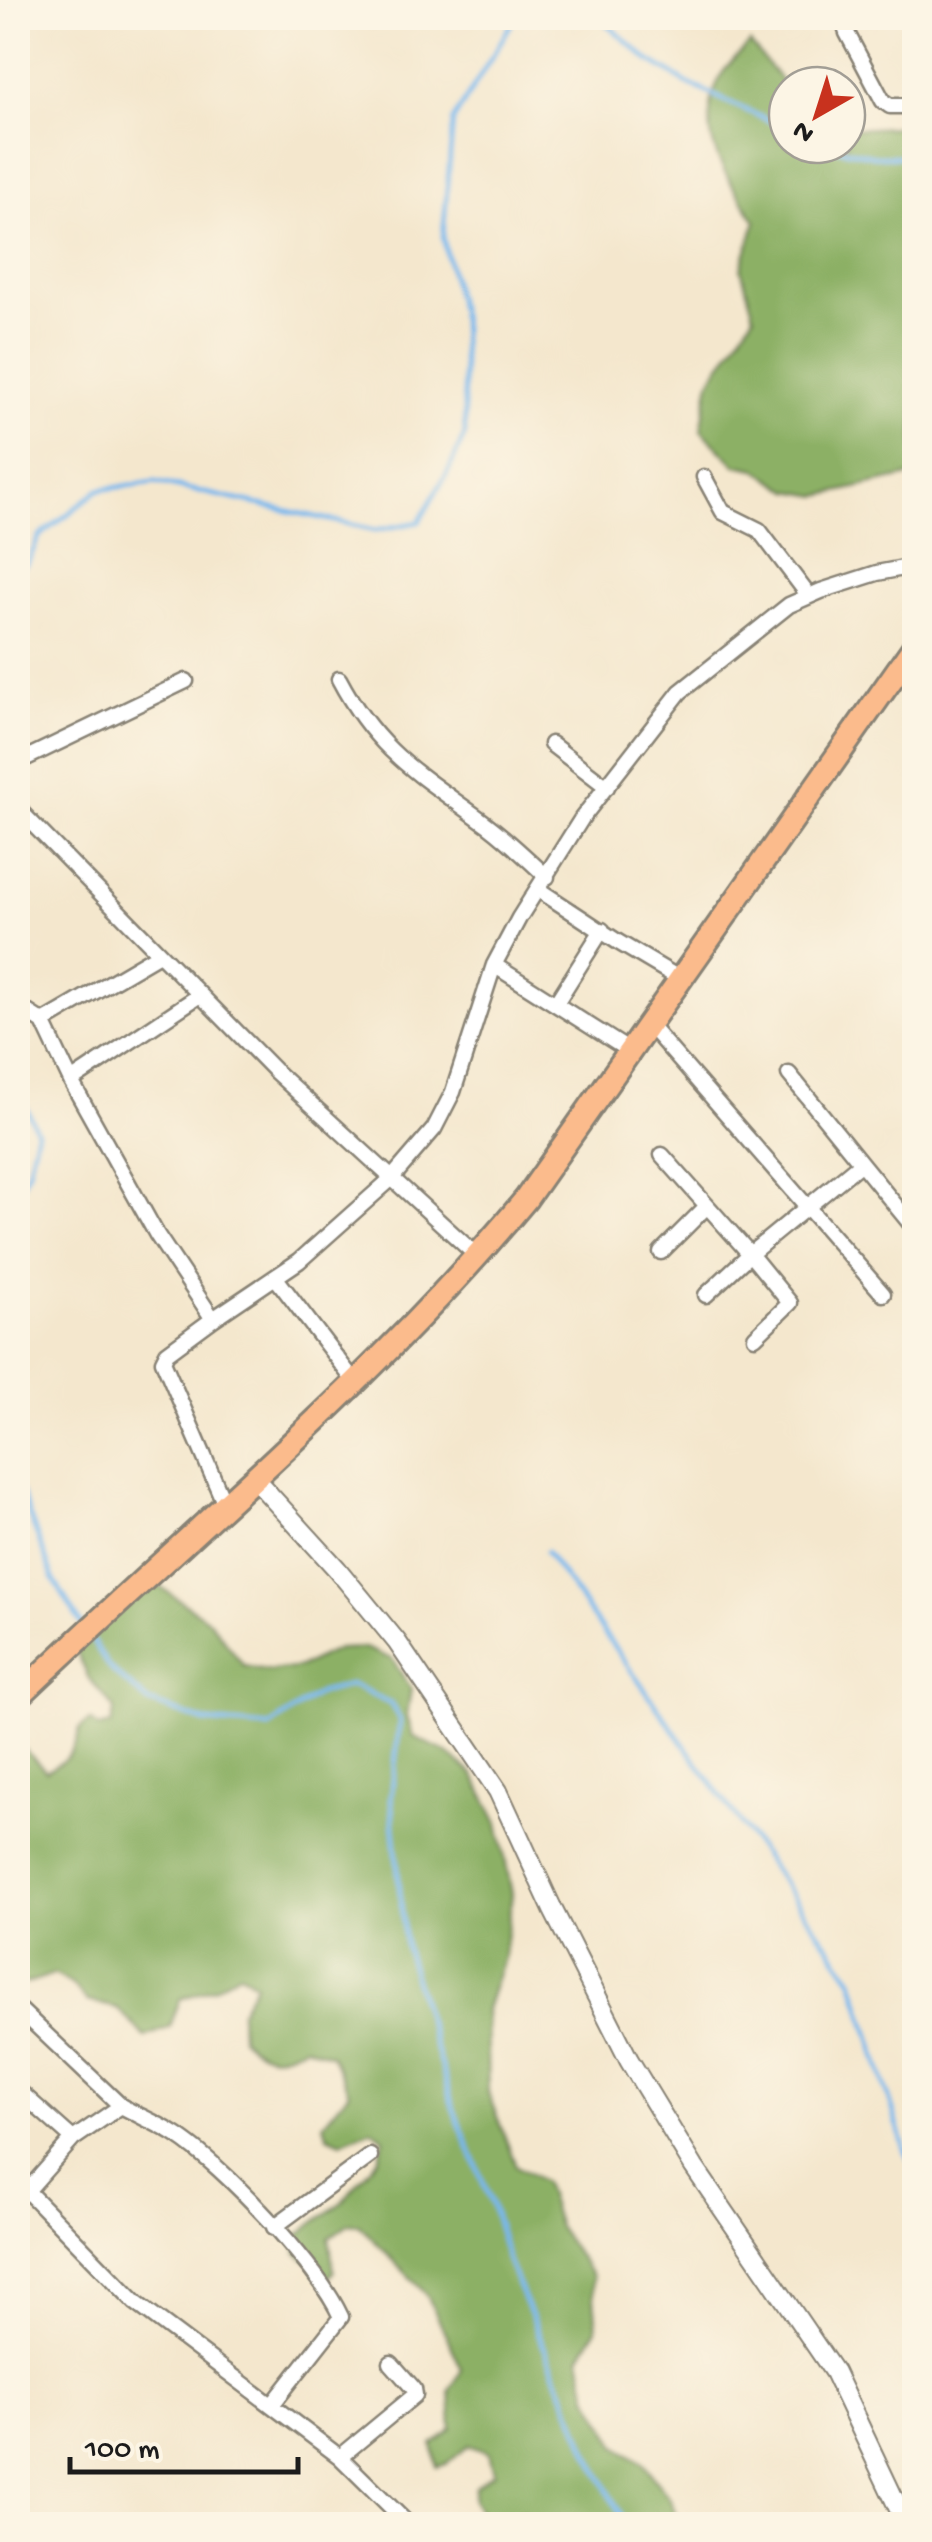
<svg xmlns="http://www.w3.org/2000/svg" width="932" height="2542" viewBox="0 0 932 2542" font-family="'Gochi Hand',sans-serif">
<rect width="100%" height="100%" fill="#fcf5e5"/>
<filter id="ink" filterUnits="userSpaceOnUse"><feTurbulence type="fractalNoise" baseFrequency=".01" numOctaves="2"/><feDisplacementMap in="SourceGraphic" scale="20" xChannelSelector="R" yChannelSelector="G"/><feConvolveMatrix kernelMatrix="1 2 1 2 8 2 1 2 1" color-interpolation-filters="sRGB"/></filter>
<filter id="wash" filterUnits="userSpaceOnUse"><feTurbulence type="fractalNoise" baseFrequency=".0048" numOctaves="4" result="noise"/><feDisplacementMap in="SourceGraphic" scale="40" xChannelSelector="R" yChannelSelector="G"/><feGaussianBlur stdDeviation="2.25" result="paint"/><feColorMatrix in="noise" values="0 0 0 0 0 0 0 0 0 0 0 0 0 0 0 0 0 1.4 0 .05"/><feComposite in="paint" operator="in"/></filter>
<g filter="url(#wash)">
<rect width="100%" height="100%" fill="#f4e7cd"/>
<path fill="#8cb065" stroke="#546640" stroke-width="2.5" d="M 750,43 L 787,88 L 787,145 L 847,145 L 847,126 L 852,129 L 914,126 L 914,475 L 819,496 L 790,491 L 756,469 L 736,465 L 701,430 L 710,381 L 754,315 L 741,269 L 756,221 C 726,176 693,134 719,79 C 725,66 740,54 750,43 Z
M 146,1577 L 210,1621 L 244,1666 L 272,1671 L 300,1667 L 338,1649 L 365,1648 L 392,1659 L 411,1689 L 407,1716 L 413,1736 L 446,1752 L 473,1774 L 498,1823 L 512,1894 L 504,1955 L 486,2009 L 488,2093 L 516,2166 L 544,2182 L 558,2227 L 592,2276 L 597,2329 L 580,2357 L 588,2395 L 617,2446 L 643,2463 L 670,2499 L 680,2524 L 533,2524 L 524,2512 L 517,2513 L 515,2524 L 486,2524 L 473,2500 L 475,2486 L 494,2473 L 489,2453 L 469,2445 L 447,2464 L 437,2467 L 433,2445 L 452,2429 L 450,2391 L 462,2369 L 427,2295 L 359,2225 L 348,2224 L 329,2238 L 334,2272 L 328,2278 L 298,2254 L 294,2238 L 342,2202 L 379,2157 L 384,2138 L 372,2129 L 341,2142 L 328,2136 L 323,2124 L 349,2092 L 331,2055 L 305,2046 C 275,2059 266,2061 241,2038 L 240,2011 L 255,1984 L 239,1972 L 214,1988 L 180,1999 L 170,2027 L 145,2037 L 117,2008 L 87,2001 L 71,1984 L 54,1974 L 18,1986 L 20,1799 L 18,1743 L 46,1771 C 68,1760 75,1752 80,1728 L 91,1721 L 99,1728 L 111,1725 L 115,1709 L 89,1679 L 73,1644 Z"/>
<g fill="none" stroke-linecap="round" stroke-linejoin="round">
<path stroke="#78b8ed" stroke-width="5" d="M 600,18 L 647,59 L 687,83 L 787,129
M 821,145 L 874,156 L 914,157
M 18,570 L 28,562 L 39,537 L 98,490 L 155,482 L 376,530 L 419,522 L 450,468 L 465,434 L 461,319 L 443,237 L 453,121 L 515,18
M 18,1091 L 37,1131 L 28,1171 L 18,1192
M 18,1486 L 54,1580 L 83,1627
M 546,1552 L 853,1980 L 906,2153 L 914,2168
M 92,1640 L 109,1668 L 149,1702 L 205,1722 L 269,1727 L 319,1693 L 351,1685 L 391,1704 L 400,1720 L 391,1798 L 405,1946 L 454,2110 L 489,2197 L 509,2264 L 589,2453 L 625,2524"/>
</g>
</g>
<g filter="url(#ink)">
<g fill="none" stroke-linecap="round" stroke-linejoin="round">
<g stroke="#888274" stroke-width="19">
<path id="minor" d="M 842,18 L 847,33 L 883,101 L 890,106 L 914,106
M 704,477 L 723,512 L 759,530 L 809,596
M 339,679 C 379,755 423,776 488,825 C 509,841 528,859 547,877
M 551,744 L 607,787
M 18,762 L 186,681
M 18,804 L 22,813 L 276,1072 L 478,1257
M 539,890 L 618,942 L 682,980
M 494,965 L 631,1052
M 200,995 L 71,1081 L 157,1235 L 213,1319 L 299,1261 L 391,1179 L 434,1129 L 453,1092 L 494,965 L 519,918 L 582,818 L 680,692 L 789,605 L 821,591 L 877,573 L 914,566
M 556,1003 L 602,930
M 18,1006 L 43,1022 L 71,1081
M 43,1022 L 159,954
M 650,1026 L 883,1294
M 789,1074 L 861,1163
M 662,1155 L 750,1254 L 706,1295
M 661,1252 L 706,1207
M 276,1278 L 355,1382
M 213,1319 L 167,1353 L 163,1361 L 225,1505
M 755,1337 L 790,1303 L 750,1254 L 861,1163 L 914,1228
M 18,2008 L 121,2106
M 18,2090 L 73,2139
M 18,2186 L 27,2191 L 136,2303 L 340,2457 L 408,2524
M 27,2191 L 73,2139 L 121,2106 C 139,2116 159,2124 176,2135 C 223,2165 318,2266 341,2317 L 272,2405
M 274,2227 L 370,2156
M 340,2457 L 415,2395 L 414,2389 L 391,2363"/>
</g>
<g stroke="#888274" stroke-width="22">
<path id="tertiary" d="M 254,1478 L 337,1569 L 397,1642 L 498,1791 L 553,1910 L 629,2060 L 694,2167 L 834,2372 L 906,2524"/>
</g>
<g stroke="#888274" stroke-width="28">
<path id="primary" d="M 18,1697 C 189,1533 374,1382 526,1199 L 914,647"/>
</g>
<use href="#minor" stroke="#fff" stroke-width="14"/>
<use href="#tertiary" stroke="#fff" stroke-width="18"/>
<use href="#primary" stroke="#fbbb8c" stroke-width="22"/>
</g>
</g>
<rect width="932" height="2542" fill="none" stroke="#fcf5e5" stroke-width="60"/>
<g transform="translate(817 115) rotate(219)"><circle r="48" fill="#fcf5e5" stroke="#a29e95" stroke-width="2.5"/>
<path d="M0-8L18 38L0 25L-18 38Z" fill="#c8321e"/>
<text y="-15" font-size="28" font-weight="bold" text-anchor="middle" fill="#1c1c1c">N</text>
</g>
<path d="M70 2457v15h228v-15" fill="none" stroke="#1c1c1c" stroke-width="5"/>
<text x="85" y="2457" font-size="30" fill="#1c1c1c" stroke="#fcf5e5" stroke-width="8" paint-order="stroke">100 m</text>
</svg>
